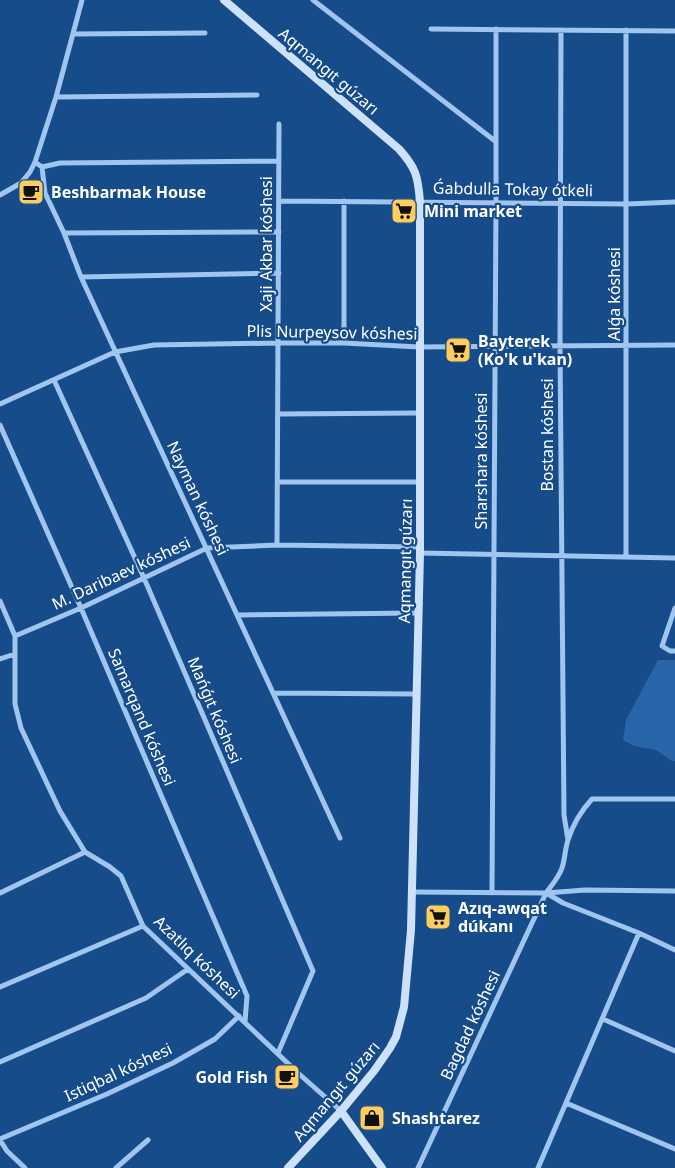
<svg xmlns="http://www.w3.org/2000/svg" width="675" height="1168" viewBox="0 0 675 1168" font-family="'Noto Sans',sans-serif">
<rect width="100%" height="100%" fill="#174c8b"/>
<path fill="#2966a9" d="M 658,660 L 675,660 L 675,761 L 672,761 L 656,750 L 634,746 L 623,740 L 626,720 Z"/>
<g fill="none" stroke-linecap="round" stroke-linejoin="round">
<path stroke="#a0c5ef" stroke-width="5" d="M 313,0 L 495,141
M 431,29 L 675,31
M 561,30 L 560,346 L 564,815 L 568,840
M 73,34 L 205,33
M 56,97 L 257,95
M 35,162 L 42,167 L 60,163 L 279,161
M 42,167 L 45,193 L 64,233 L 81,277 L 340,838
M 0,195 L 21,183 L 30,172 L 35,162 L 56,97 L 82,0
M 279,201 L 627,204 L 675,202
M 64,233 L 279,232
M 81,277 L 279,273
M 344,343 L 344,201
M 54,380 L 144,578 L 313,971 L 278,1053
M 0,404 L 115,352 L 154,345 L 279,343 L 344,343 L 419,347 L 675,345
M 278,414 L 419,413
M 0,425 L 81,608 L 247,996 L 245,1022
M 278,482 L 420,482
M 277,545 L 279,124
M 420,553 L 675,558
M 626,557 L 626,30
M 0,601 L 15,636 L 15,704 L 21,728 L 60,811 L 85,852 L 110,867 L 121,876 L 143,926 L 298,1073 L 341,1111
M 675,608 L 662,646 L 670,651 L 675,651
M 237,615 L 418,613
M 15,636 L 81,608 L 207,548 L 277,545 L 420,547
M 0,659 L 15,654
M 274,693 L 416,694
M 412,892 L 546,893 L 585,890 L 675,891
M 0,893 L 85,852
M 492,893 L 496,202 L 496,29
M 548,894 L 563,903 L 639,933 L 675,950
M 0,987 L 143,926
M 603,1019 L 675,1051
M 0,1062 L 146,998 L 188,969
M 566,1103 L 675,1149
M 0,1139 L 107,1094 L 173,1063 L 215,1039 L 239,1016
M 0,1140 L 7,1151 L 25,1168
M 116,1168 L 148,1140
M 418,1168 L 546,893 C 552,885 559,877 562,868 C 565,859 565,849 568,840 C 573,824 581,811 592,799 L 675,799
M 538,1168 L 639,933"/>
<path stroke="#cde1fa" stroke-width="8" d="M 224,0 L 399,149 C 416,168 418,176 420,202 L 420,553 L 411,930 L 404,1007 L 396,1037 L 390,1048 L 374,1071 L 341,1111 L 288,1168
M 341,1111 L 382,1168"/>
</g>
<defs>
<g id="cafe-square" transform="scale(1.35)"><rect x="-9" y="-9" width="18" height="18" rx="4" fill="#ffcd5d" stroke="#174c8b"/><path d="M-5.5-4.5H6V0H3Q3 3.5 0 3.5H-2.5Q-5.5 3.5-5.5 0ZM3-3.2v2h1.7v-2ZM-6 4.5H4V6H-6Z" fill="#111"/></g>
<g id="supermarket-square" transform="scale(1.35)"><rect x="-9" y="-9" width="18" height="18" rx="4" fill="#ffcd5d" stroke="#174c8b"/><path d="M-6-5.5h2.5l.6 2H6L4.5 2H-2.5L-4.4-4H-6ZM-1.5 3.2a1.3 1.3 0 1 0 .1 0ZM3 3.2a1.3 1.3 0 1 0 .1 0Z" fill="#111"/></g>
<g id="shop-square" transform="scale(1.35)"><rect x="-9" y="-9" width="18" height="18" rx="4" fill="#ffcd5d" stroke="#174c8b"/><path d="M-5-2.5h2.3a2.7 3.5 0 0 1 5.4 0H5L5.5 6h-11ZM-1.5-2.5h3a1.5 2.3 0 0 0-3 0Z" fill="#111"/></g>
</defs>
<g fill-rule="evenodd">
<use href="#cafe-square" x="31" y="192"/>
<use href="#supermarket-square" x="404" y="211"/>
<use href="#supermarket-square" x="458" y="350"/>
<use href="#supermarket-square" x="438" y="917"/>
<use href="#cafe-square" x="287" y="1077"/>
<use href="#shop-square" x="372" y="1118"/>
</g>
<g text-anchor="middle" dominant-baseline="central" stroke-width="4.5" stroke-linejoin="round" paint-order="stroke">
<g font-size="16" fill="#fff" stroke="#174c8b">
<text transform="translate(329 71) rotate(40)">Aqmangıt gúzarı</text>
<text transform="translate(513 189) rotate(1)">Ǵabdulla Tokay ótkeli</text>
<text transform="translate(266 244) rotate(-90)">Xaji Akbar kóshesi</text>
<text transform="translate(614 294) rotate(-90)">Alǵa kóshesi</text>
<text transform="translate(332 332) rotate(1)">Plis Nurpeysov kóshesi</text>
<text transform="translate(547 435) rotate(-90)">Bostan kóshesi</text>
<text transform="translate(481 461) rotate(-90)">Sharshara kóshesi</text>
<text transform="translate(198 498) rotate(65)">Nayman kóshesi</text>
<text transform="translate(405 561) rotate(-89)">Aqmangıt gúzarı</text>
<text transform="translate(121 573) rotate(-25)">M. Daribaev kóshesi</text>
<text transform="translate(215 710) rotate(67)">Mańǵıt kóshesi</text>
<text transform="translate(142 717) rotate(67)">Samarqand kóshesi</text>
<text transform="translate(197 957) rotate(44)">Azatlıq kóshesi</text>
<text transform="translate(470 1025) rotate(-65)">Bagdad kóshesi</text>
<text transform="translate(118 1072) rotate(-25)">Istiqbal kóshesi</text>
<text transform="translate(336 1091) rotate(-50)">Aqmangıt gúzarı</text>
</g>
<g font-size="16" font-weight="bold" fill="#fff" stroke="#174c8b" text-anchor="start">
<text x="51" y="192">Beshbarmak House</text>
<text x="424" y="211">Mini market</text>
<text x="478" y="341">Bayterek<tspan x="478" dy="18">(Ko'k u'kan)</tspan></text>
<text x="458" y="908">Azıq-awqat<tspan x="458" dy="18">dúkanı</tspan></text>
<text x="268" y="1077" text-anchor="end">Gold Fish</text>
<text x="392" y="1118">Shashtarez</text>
</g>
</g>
</svg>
